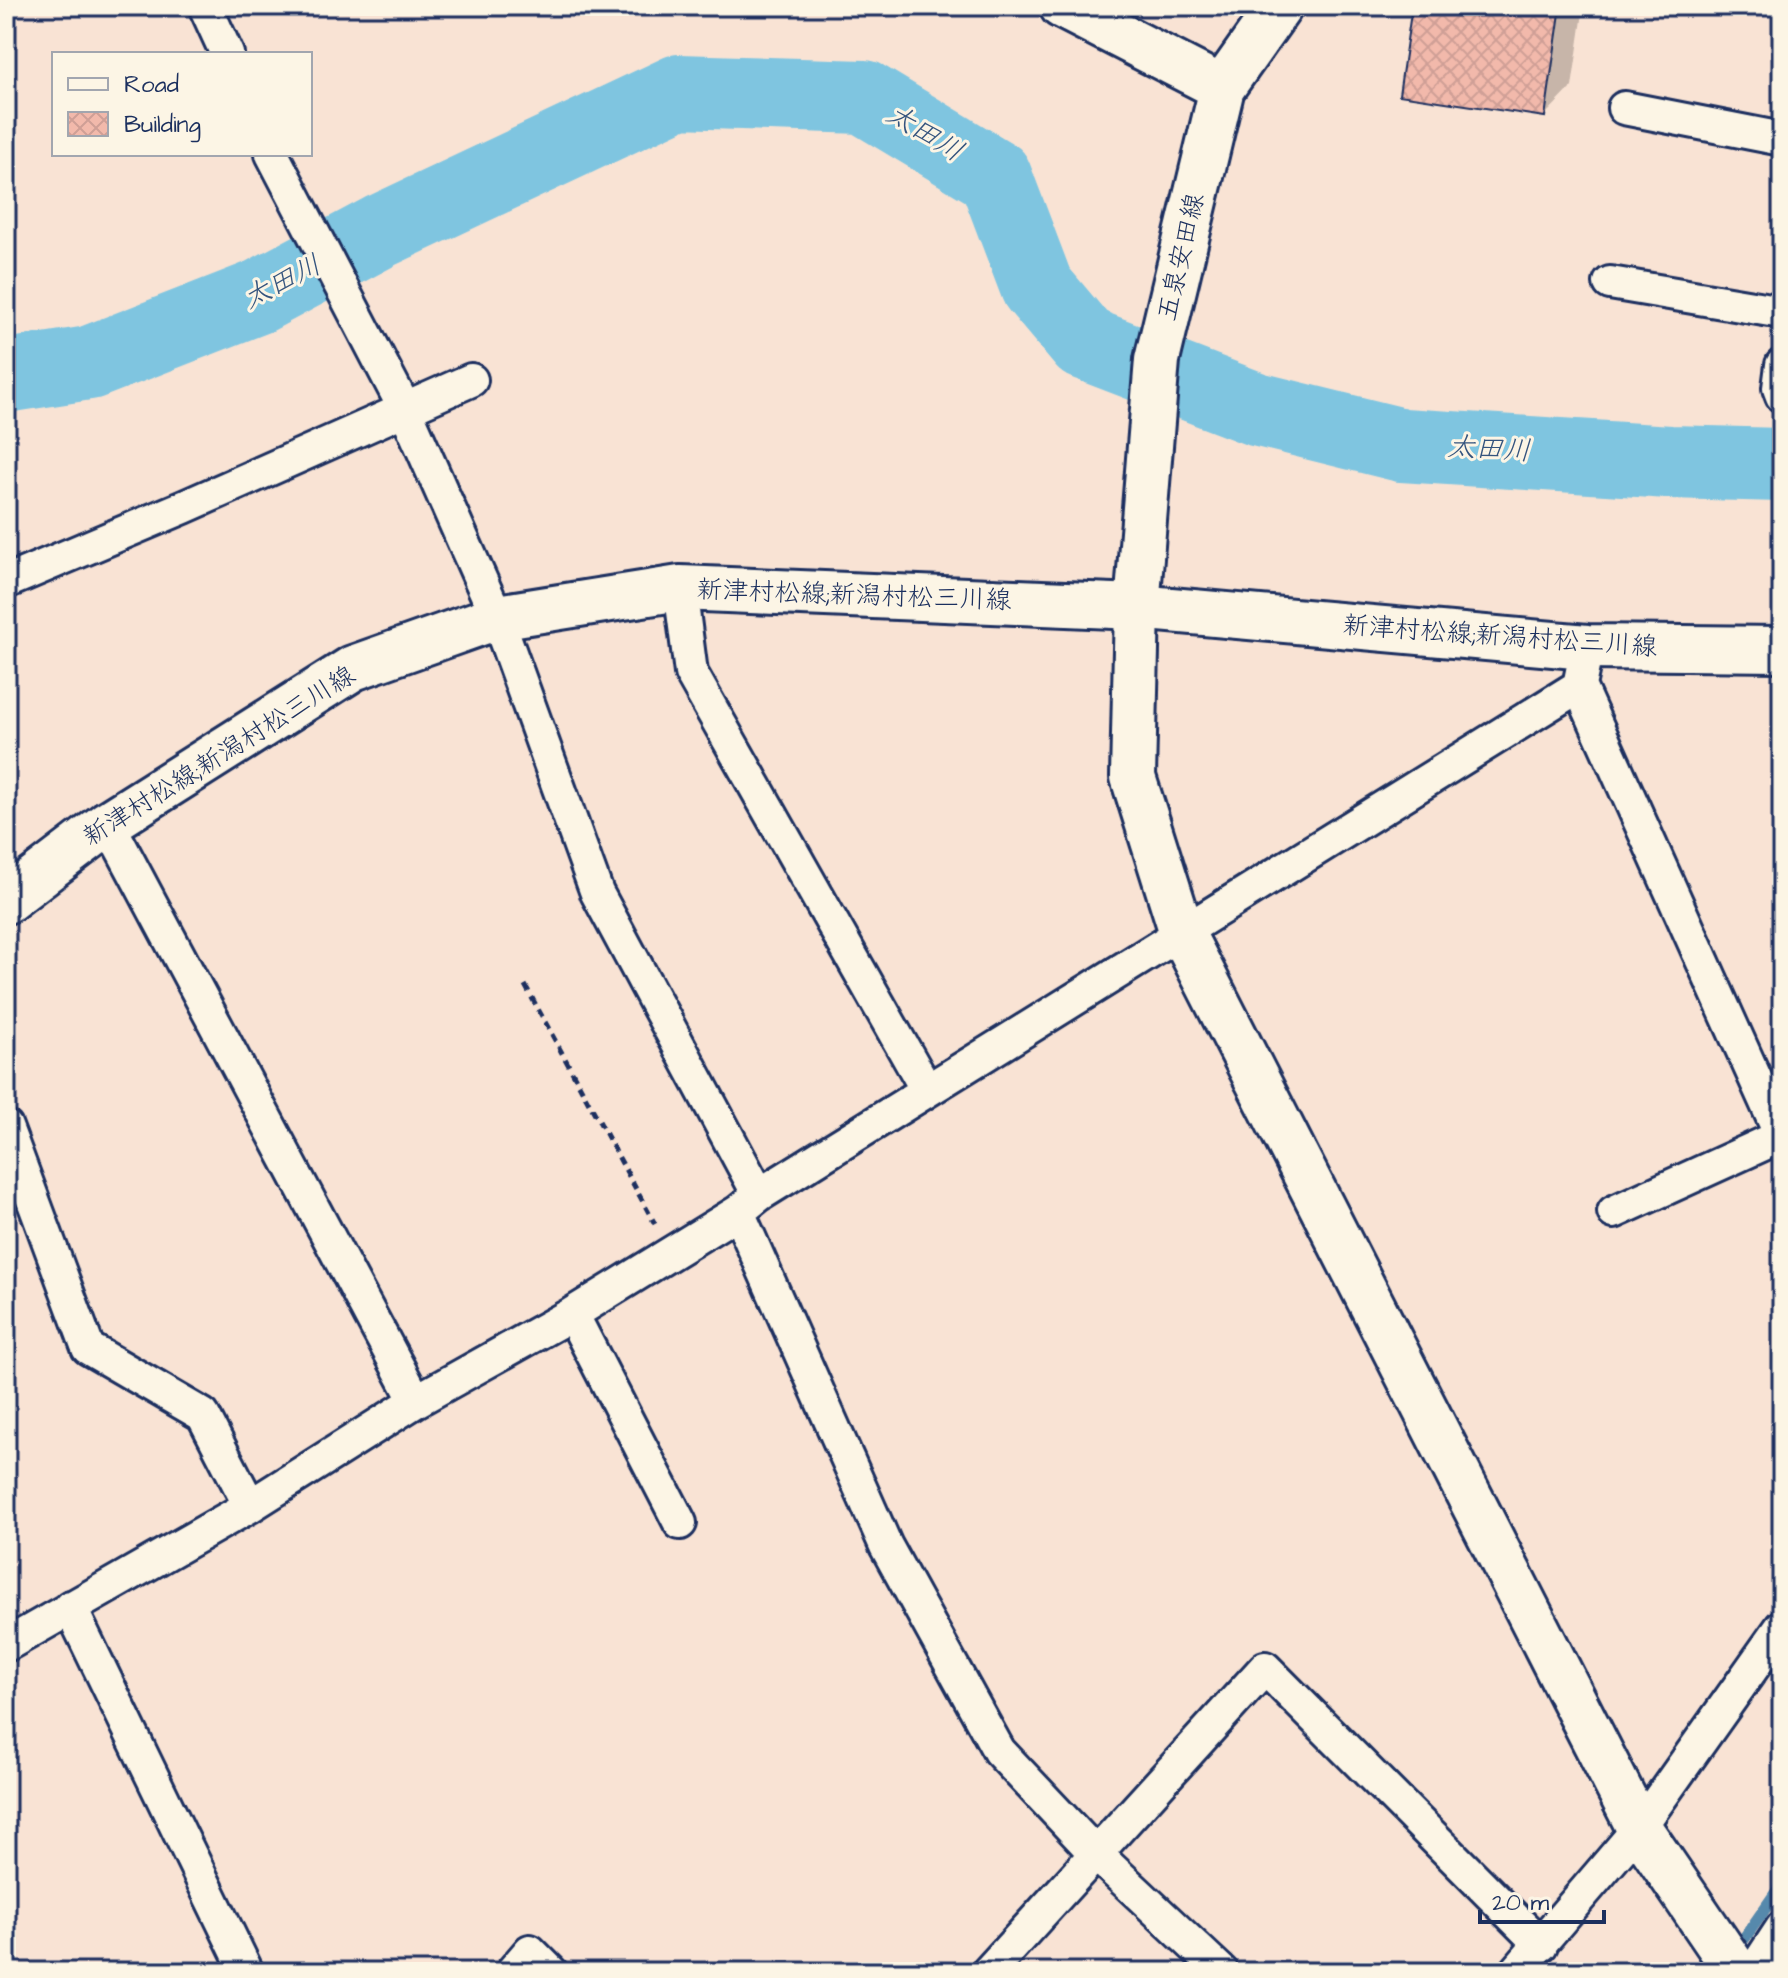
<svg xmlns="http://www.w3.org/2000/svg" width="1788" height="1978" viewBox="0 0 1788 1978" font-family="'Architects Daughter','Klee One',sans-serif">
<defs>
<pattern id="building-cross-hatch" width="8" height="8" patternUnits="userSpaceOnUse" patternTransform="scale(2)"><rect width="8" height="8" fill="#f2b9ab"/><path d="M0 0l8 8M0 8l8-8" fill="none" stroke="#cf9f96"/></pattern>
</defs>
<rect width="100%" height="100%" fill="#f9e3d4"/>
<filter id="ink" filterUnits="userSpaceOnUse"><feTurbulence type="fractalNoise" baseFrequency=".0125" numOctaves="2"/><feDisplacementMap in="SourceGraphic" scale="16" xChannelSelector="R" yChannelSelector="G"/><feConvolveMatrix kernelMatrix="1 2 1 2 8 2 1 2 1" color-interpolation-filters="sRGB"/></filter>
<g filter="url(#ink)">
<path fill="#0003" d="M 1414,6 L 1584,6 L 1572,87 L 1545,115 Z"/>
<g fill="none" stroke-linecap="round" stroke-linejoin="round">
<path stroke="#5789ac" stroke-width="12" d="M 1734,1953 L 1782,1884"/>
<path stroke="#7fc5e0" stroke-width="74" d="M 6,376 L 89,363 L 258,297 L 381,231 L 679,91 L 864,97 L 995,176 L 1037,287 L 1084,343 L 1256,409 L 1402,445 L 1670,462 L 1782,465"/>
</g>
<path fill="url(#building-cross-hatch)" stroke="#1b2f5e" stroke-width="2" d="M 1412,6 L 1561,6 L 1545,117 L 1399,95 Z"/>
<g fill="none" stroke-linecap="round" stroke-linejoin="round">
<g stroke="#1b2f5e" stroke-width="38">
<path id="street" d="M 205,6 L 227,54
M 1624,108 L 1782,139
M 272,154 L 405,409 L 497,617 L 597,893 L 759,1195
M 1610,283 L 1782,312
M 1782,365 L 1779,388 L 1782,396
M 6,582 L 184,507 L 471,380
M 680,588 L 691,673 L 927,1090
M 1579,686 L 1782,1138
M 108,823 L 416,1401
M 6,1127 L 88,1348 L 203,1415 L 250,1506
M 738,1212 L 886,1546 L 999,1751 L 1097,1855 L 1222,1972
M 1614,1212 L 1781,1136
M 572,1314 L 680,1523
M 70,1607 L 247,1972
M 6,1645 L 250,1506 L 416,1401 L 572,1314 L 738,1212 L 759,1195 L 1579,686 L 1587,647
M 512,1972 L 530,1951 L 551,1972
M 988,1972 L 1265,1668 L 1541,1945
M 1516,1972 L 1639,1828 L 1782,1626
M 1753,1972 L 1782,1928"/>
</g>
<g stroke="#1b2f5e" stroke-width="50">
<path id="secondary" d="M 1062,6 L 1222,88
M 1280,6 L 1222,88 L 1157,360 L 1137,607 L 1133,777 L 1182,933 L 1639,1828 L 1737,1972"/>
</g>
<g stroke="#1b2f5e" stroke-width="50">
<path id="primary" d="M 6,901 L 108,823 L 353,668 L 497,617 L 680,588 L 1137,607 L 1587,647 L 1782,649"/>
</g>
<path stroke="#1b2f5e" stroke-width="5" stroke-dasharray="8 6" stroke-linecap="butt" d="M 525,985 L 655,1224"/>
<use href="#street" stroke="#fcf5e5" stroke-width="32"/>
<use href="#secondary" stroke="#fcf5e5" stroke-width="44"/>
<use href="#primary" stroke="#fcf5e5" stroke-width="44"/>
</g>
</g>
<g text-anchor="middle" dominant-baseline="central" stroke-width="6" stroke-linejoin="round" paint-order="stroke">
<g font-size="26" fill="#1b2f5e" stroke="#fcf5e5">
<text transform="translate(1181 257) rotate(-77)">五泉安田線</text>
<text transform="translate(854 595) rotate(2)">新津村松線;新潟村松三川線</text>
<text transform="translate(1500 636) rotate(4)">新津村松線;新潟村松三川線</text>
<text transform="translate(219 756) rotate(-32)">新津村松線;新潟村松三川線</text>
</g>
<g font-size="28" font-style="italic" fill="#34547e" stroke="#fcf5e5">
<text transform="translate(925 133) rotate(31)">太田川</text>
<text transform="translate(282 282) rotate(-27)">太田川</text>
<text transform="translate(1489 449) rotate(3)">太田川</text>
</g>
</g>
<rect width="1788" height="1978" fill="none" stroke="#fcf5e5" stroke-width="32"/>
<rect x="16" y="16" width="1756" height="1946" fill="none" stroke="#1b2f5e" stroke-width="3" filter="url(#ink)"/>
<rect x="52" y="52" width="260" height="104" fill="#fcf5e5" stroke="#a2a6af" stroke-width="2"/>
<rect x="68" y="78" width="40" height="12" fill="#fcf5e5" stroke="#a2a6af" stroke-width="2"/>
<text x="124" y="92" font-size="24" fill="#1b2f5e">Road</text>
<rect x="68" y="112" width="40" height="24" fill="url(#building-cross-hatch)" stroke="#a2a6af" stroke-width="2"/>
<text x="124" y="132" font-size="24" fill="#1b2f5e">Building</text>
<path d="M1480 1910v12h124v-12" fill="none" stroke="#1b2f5e" stroke-width="4"/>
<text x="1492" y="1910" font-size="24" fill="#1b2f5e" stroke="#fcf5e5" stroke-width="6" paint-order="stroke">20 m</text>
</svg>
